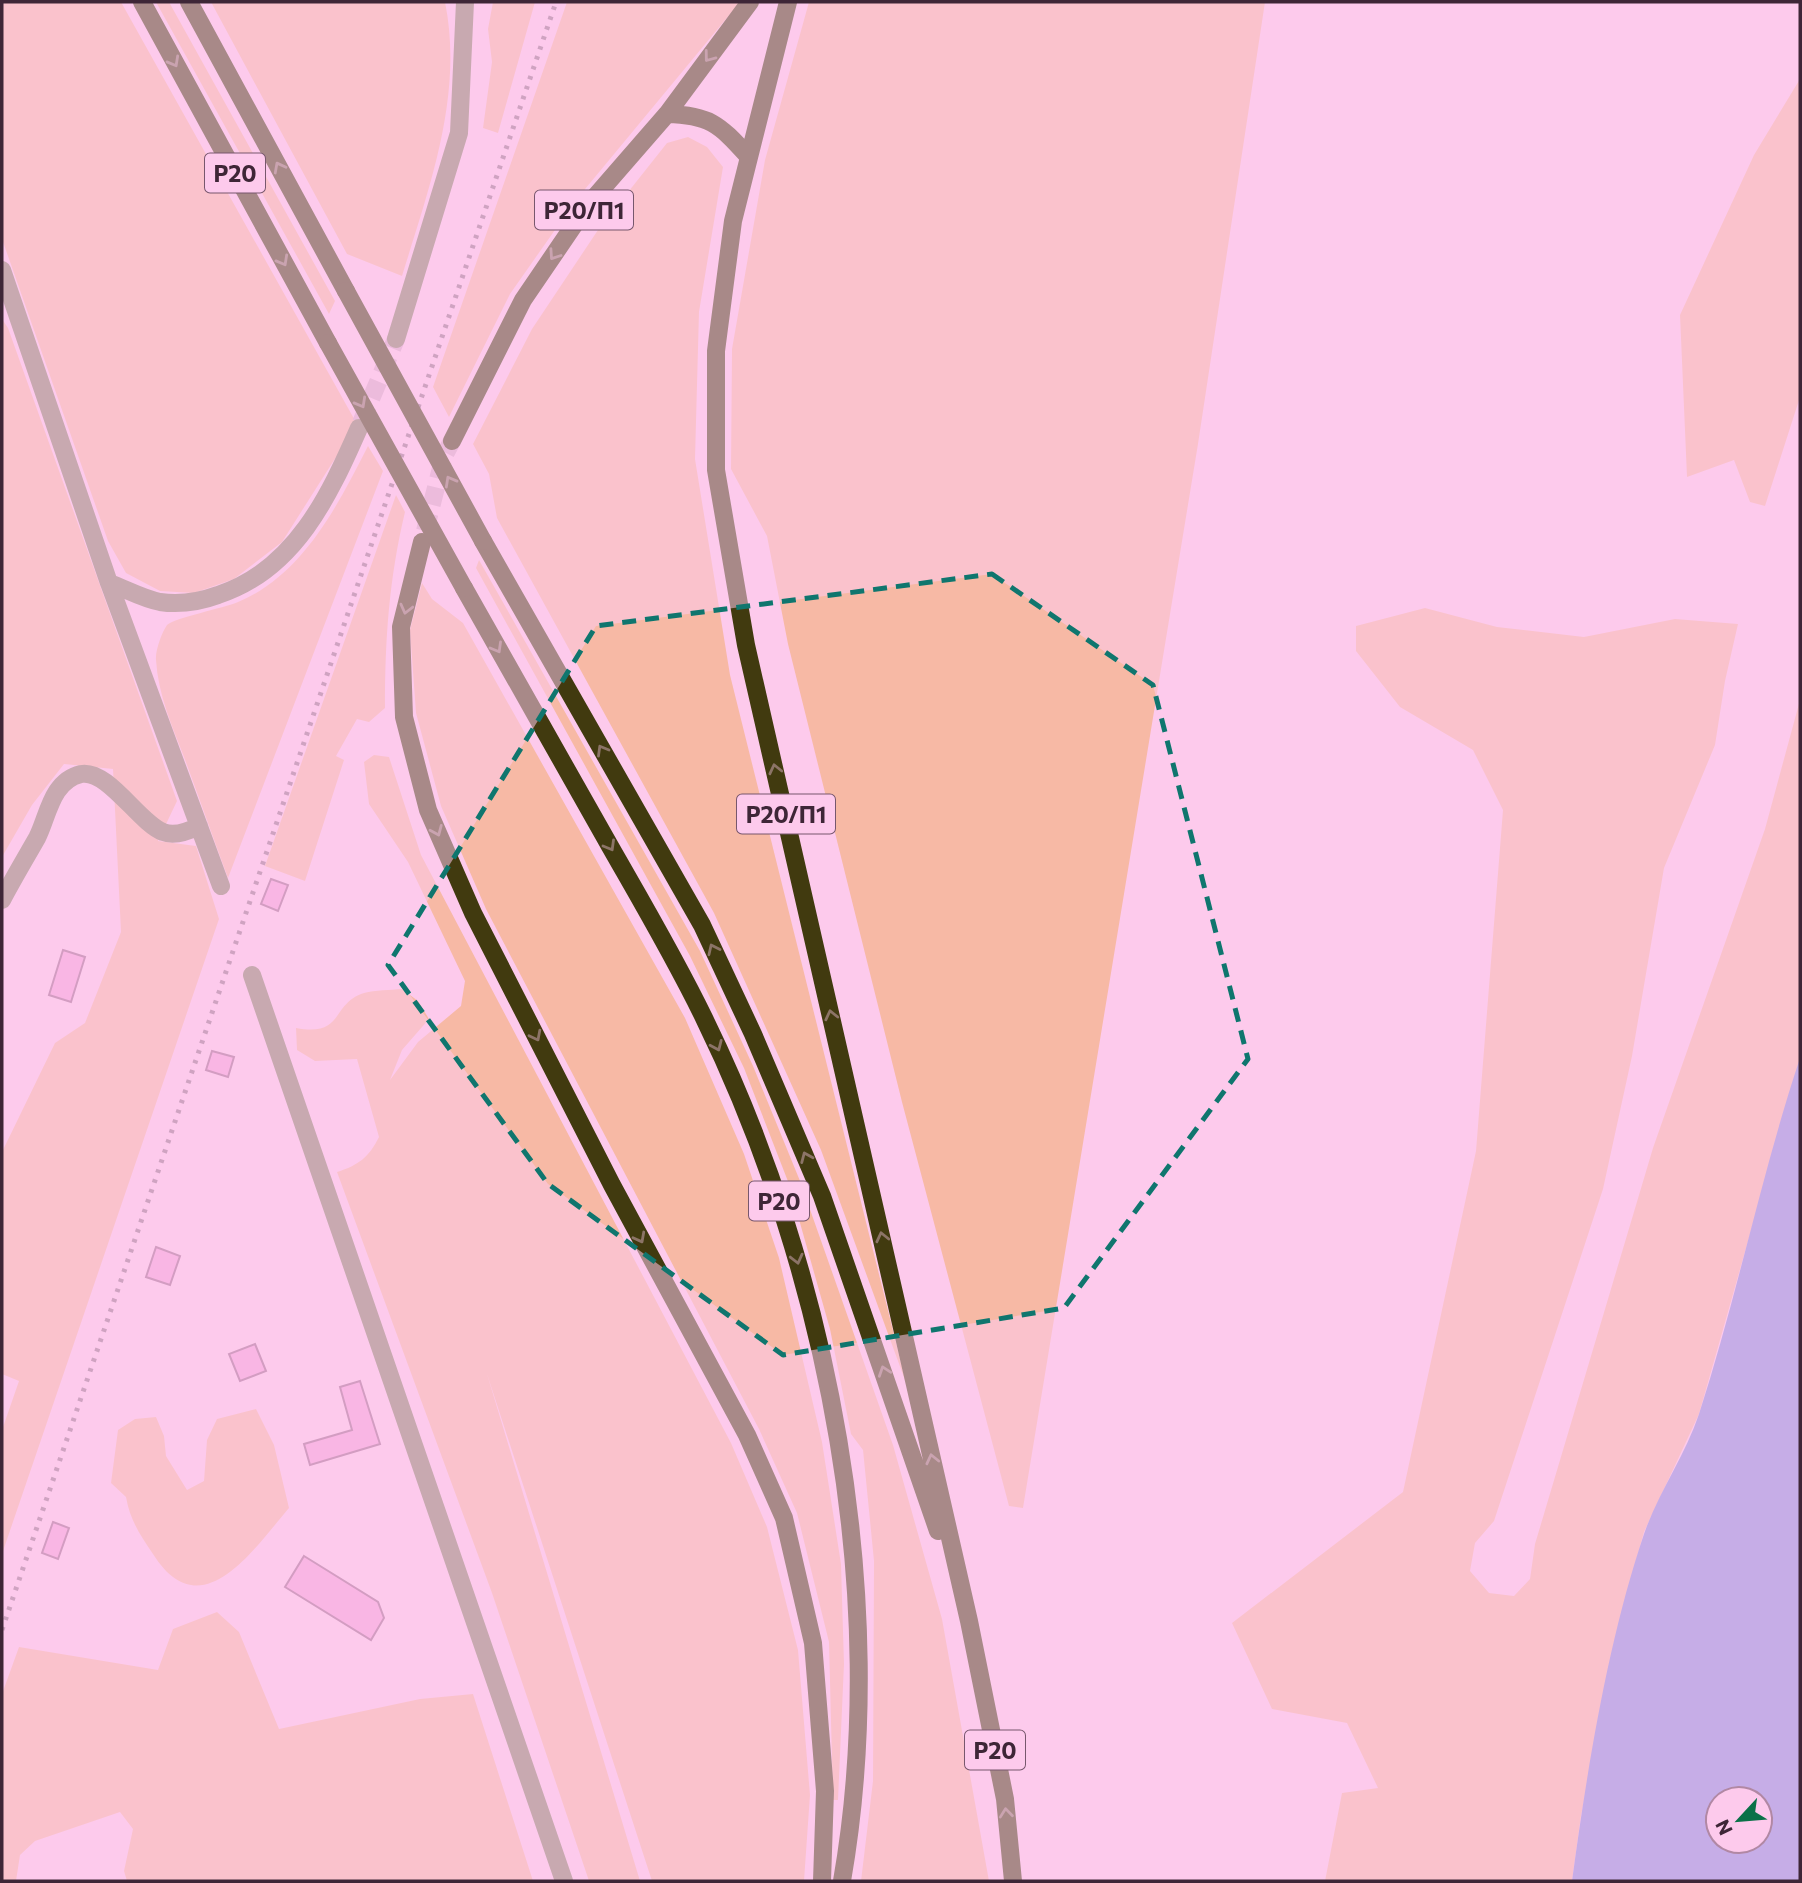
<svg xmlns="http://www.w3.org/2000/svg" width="1802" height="1883" viewBox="0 0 1802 1883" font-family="Commissioner,sans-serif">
<rect width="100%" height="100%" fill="#fdcaec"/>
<path fill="#f7b9a5" d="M 2,2 L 121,2 L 357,424 L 282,542 L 234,579 L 194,593 L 160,591 L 126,573 L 108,541 L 2,239 Z
M 156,2 L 169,2 L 335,301 L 329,314 Z
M 211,2 L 445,2 C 464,95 429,188 402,276 L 347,254 Z
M 493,2 L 535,2 L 498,133 L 483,128 L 492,62 L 488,29 Z
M 567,2 L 740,2 L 576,200 L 510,294 L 449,417 L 433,387 Z
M 809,2 L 1265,2 L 1198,444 L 1023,1508 L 1009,1506 L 902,1102 L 788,644 L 767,536 L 731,469 L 732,349 L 765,160 Z
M 1800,79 L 1800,397 L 1765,506 L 1750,502 L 1734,460 L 1687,477 L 1680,315 L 1754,155 Z
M 688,137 L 707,147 L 723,167 L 699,312 L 695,459 L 730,675 L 906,1383 L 821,1150 L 714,913 L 497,518 L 489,474 L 473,444 L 532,329 L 598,230 L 667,143 Z
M 2,319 L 8,328 L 177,801 L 158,841 L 196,846 L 219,919 L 2,1554 L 2,1430 L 19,1381 L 2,1374 L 2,1152 L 55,1043 L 85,1023 L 121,932 L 113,769 L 64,764 L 32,805 L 2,857 Z
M 368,446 L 383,471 L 228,878 C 213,838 199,797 184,757 C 172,726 158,694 156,660 C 155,651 162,632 167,625 C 174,618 224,608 238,602 C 303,575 338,505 368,446 Z
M 396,495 L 405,512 C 389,579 385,639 385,708 L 369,722 L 357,719 L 336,756 L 344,760 L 305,881 L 265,866 Z
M 479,560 L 700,951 L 753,1066 L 800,1181 L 893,1445 L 942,1619 L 989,1881 L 861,1881 L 873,1781 L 874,1561 L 863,1450 L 851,1434 L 830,1329 L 789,1184 L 744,1068 L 690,956 L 476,568 Z
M 422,583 L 432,599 L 463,623 L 685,1018 L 744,1154 L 779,1258 L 822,1442 L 841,1564 L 844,1664 L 838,1800 L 833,1800 L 829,1642 L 797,1513 L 759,1429 L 486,909 L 441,806 L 416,713 L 410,630 Z
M 1425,608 L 1497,627 L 1584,637 L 1675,619 L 1738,624 L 1725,681 L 1715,745 L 1664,868 L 1632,1056 L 1603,1189 L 1494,1521 L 1475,1543 L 1470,1571 L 1489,1593 L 1514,1596 L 1530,1579 L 1535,1544 L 1653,1148 L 1765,829 L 1800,700 L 1800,1058 L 1699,1414 L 1644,1532 L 1634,1568 L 1618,1627 L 1581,1816 L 1572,1881 L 1325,1881 L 1342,1793 L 1378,1788 L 1347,1723 L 1272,1709 L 1232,1623 L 1403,1492 L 1476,1151 L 1503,810 L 1473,750 L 1400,707 L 1356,651 L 1356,626 Z
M 374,755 L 389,757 L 421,855 L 731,1443 L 767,1527 L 798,1650 L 810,1795 L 804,1881 L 652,1881 L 487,1374 L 640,1881 L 589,1881 L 492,1593 L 337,1172 C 359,1165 369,1157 379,1137 L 357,1059 L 315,1061 L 297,1050 L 296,1028 C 345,1037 330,1004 364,993 C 375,990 390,990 402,989 L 418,1001 L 429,1019 L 402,1050 L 390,1080 L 418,1042 L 461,1006 L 465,981 L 408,862 L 369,804 L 364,762 Z
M 256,1409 L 274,1445 L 289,1508 C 253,1550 201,1630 153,1554 C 140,1535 130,1520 126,1497 L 111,1483 L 118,1430 L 135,1419 L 156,1417 L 164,1436 L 166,1456 L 187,1490 L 204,1481 L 207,1440 L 217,1419 Z
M 217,1612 L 239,1632 L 279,1729 L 420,1699 L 473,1694 L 533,1881 L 127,1881 L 124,1871 L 133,1829 L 120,1812 L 35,1841 L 20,1855 L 16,1881 L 2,1881 L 2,1694 L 19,1647 L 158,1670 L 173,1629 Z"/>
<path fill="#848be0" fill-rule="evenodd" d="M 1800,1058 L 1800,1881 L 1572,1881 C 1587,1770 1608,1640 1644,1534 C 1658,1493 1685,1456 1699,1414 C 1737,1297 1761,1175 1800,1058 ZM 1718,1799 L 1760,1799 L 1760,1841 L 1718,1841 Z"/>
<path fill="#f49dd9" stroke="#a0678e" stroke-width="2" d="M 271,879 L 288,885 L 278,911 L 261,904 Z
M 63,950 L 85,957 L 71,1002 L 49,995 Z
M 212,1051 L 234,1057 L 228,1077 L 206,1070 Z
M 156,1247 L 180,1256 L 170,1285 L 146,1277 Z
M 255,1344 L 266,1371 L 240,1381 L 229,1354 Z
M 360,1381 L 380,1444 L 310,1465 L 304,1444 L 352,1430 L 340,1387 Z
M 53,1522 L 69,1528 L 58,1559 L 42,1553 Z
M 304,1556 L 378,1602 L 384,1618 L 371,1640 L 285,1587 Z"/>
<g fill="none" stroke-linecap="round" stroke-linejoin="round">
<path stroke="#d7a9c8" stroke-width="18" stroke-dasharray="18 9" stroke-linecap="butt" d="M 361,423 L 396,339"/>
<path stroke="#d7a9c8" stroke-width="18" stroke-dasharray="18 9" stroke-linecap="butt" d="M 425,531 L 444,456 L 452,441"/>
<path stroke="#878267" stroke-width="18" d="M 2,270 L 109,583 C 126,589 143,599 160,602 C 181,605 199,602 218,595 C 295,570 329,496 359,428
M 396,339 L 459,133 L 465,2
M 109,583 L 221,886
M 2,900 C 13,879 25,859 37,838 C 48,817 51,781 81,774 C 108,769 139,823 163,832 C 175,837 189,831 199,826
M 252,975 L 564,1881"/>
<path stroke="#413a0f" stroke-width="18" d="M 142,2 L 328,343
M 189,2 L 346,291
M 788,2 L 733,221 L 716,351 L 716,470 L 746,645 L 969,1621 L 1005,1799 L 1013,1881
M 667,114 C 709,115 719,124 747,155
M 452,441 L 523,300 L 587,206 L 667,114 L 750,2
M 483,541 L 702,925 L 753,1034 L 822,1196 L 938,1531
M 422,542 L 401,627 L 404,717 L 428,810 L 473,913 L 612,1185 L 747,1435 L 784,1518 L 813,1643 L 825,1791 L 822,1881
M 464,588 C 513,675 562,761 611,848 C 643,904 676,960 704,1018 C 829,1273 891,1600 842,1881"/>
<path stroke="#98748d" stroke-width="5" stroke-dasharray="3.5 7" stroke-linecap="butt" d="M 2,1630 L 556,2"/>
<path stroke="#413a0f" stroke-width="18" d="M 346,291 L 483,541
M 328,343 L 464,588"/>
</g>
<defs><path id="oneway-chevron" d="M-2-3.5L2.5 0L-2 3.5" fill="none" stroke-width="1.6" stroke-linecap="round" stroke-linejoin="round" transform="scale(1.75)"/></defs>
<g stroke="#8c7467">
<use href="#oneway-chevron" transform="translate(709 57) rotate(127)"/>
<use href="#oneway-chevron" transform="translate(174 62) rotate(61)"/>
<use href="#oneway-chevron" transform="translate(279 167) rotate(-118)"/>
<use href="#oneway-chevron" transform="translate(554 255) rotate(124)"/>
<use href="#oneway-chevron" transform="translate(283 261) rotate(61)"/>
<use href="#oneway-chevron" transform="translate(361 403) rotate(61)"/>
<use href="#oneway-chevron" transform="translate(450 481) rotate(-119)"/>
<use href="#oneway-chevron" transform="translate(406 609) rotate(104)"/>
<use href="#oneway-chevron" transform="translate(497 648) rotate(60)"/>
<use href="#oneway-chevron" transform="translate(602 750) rotate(-120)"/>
<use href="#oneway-chevron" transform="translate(775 769) rotate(-103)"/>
<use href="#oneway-chevron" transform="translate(437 831) rotate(67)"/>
<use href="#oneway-chevron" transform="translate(610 846) rotate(60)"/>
<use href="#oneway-chevron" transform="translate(713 949) rotate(-115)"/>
<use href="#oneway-chevron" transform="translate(831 1015) rotate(-103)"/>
<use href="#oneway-chevron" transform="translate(536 1036) rotate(63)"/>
<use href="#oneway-chevron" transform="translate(717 1046) rotate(66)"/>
<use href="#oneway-chevron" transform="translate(806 1157) rotate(-113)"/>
<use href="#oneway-chevron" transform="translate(882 1237) rotate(-103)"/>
<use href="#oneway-chevron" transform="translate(640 1238) rotate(62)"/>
<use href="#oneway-chevron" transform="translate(797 1259) rotate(76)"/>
<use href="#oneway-chevron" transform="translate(884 1371) rotate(-109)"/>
<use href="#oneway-chevron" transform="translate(932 1459) rotate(-103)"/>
<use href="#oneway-chevron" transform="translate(1006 1813) rotate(-96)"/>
</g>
<path d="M0 0H1802V1883H0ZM 992,574 L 1153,685 L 1248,1059 L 1064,1308 L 783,1355 L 548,1184 L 388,965 L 596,626 Z" fill="#fdcaec" fill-opacity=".55" fill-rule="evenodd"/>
<path fill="none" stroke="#0f766e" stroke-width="5" stroke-dasharray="14 9" stroke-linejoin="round" d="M 992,574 L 1153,685 L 1248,1059 L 1064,1308 L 783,1355 L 548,1184 L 388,965 L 596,626 Z"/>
<g text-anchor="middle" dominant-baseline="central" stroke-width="7" stroke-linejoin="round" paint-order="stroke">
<g fill="#fdcaec" stroke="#77576d" stroke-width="2">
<rect x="205" y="153.5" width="60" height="39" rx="5"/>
<rect x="535" y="190.5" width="98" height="39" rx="5"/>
<rect x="737" y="794.5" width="98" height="39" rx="5"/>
<rect x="749" y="1181.5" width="60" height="39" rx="5"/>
<rect x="965" y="1730.5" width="60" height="39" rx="5"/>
</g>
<g font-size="23" font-weight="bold" fill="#3e2637">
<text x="235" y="173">Р20</text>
<text x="584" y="210">Р20/П1</text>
<text x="786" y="814">Р20/П1</text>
<text x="779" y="1201">Р20</text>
<text x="995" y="1750">Р20</text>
</g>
</g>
<rect width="1802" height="1883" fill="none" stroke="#3e2637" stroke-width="7"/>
<g transform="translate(1739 1820) rotate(244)"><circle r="33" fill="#fdcaec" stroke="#b188a4" stroke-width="2"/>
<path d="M0-5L12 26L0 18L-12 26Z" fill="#0a7148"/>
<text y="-10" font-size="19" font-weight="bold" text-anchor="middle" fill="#3e2637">N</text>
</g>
</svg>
